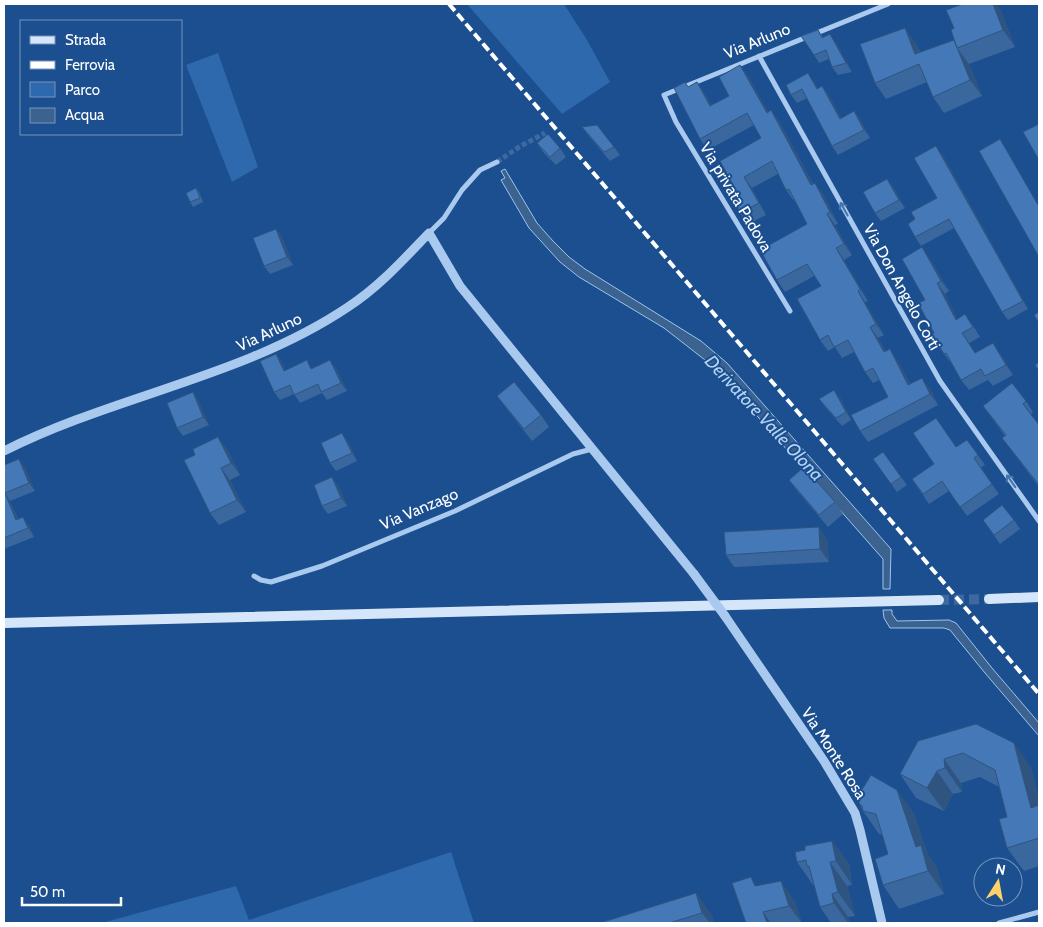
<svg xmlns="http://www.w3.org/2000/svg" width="1043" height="927" viewBox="0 0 1043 927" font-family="Cabin,sans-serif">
<rect width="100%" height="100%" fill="#1b4f8f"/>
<path fill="#2e69ad" d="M 467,4 L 564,4 L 587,40 L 610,82 L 562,114 Z
M 218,53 L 258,167 L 232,182 L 186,65 Z
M 451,852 L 474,923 L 102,923 L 236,886 L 249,920 Z"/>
<path fill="#3c6290" stroke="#9cc4f0" d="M 505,169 L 537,223 L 553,241 L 569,257 L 585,269 L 701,341 L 727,363 L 891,549 L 890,589 L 883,589 L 883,559 L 714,367 L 664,328 L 579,277 L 560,262 L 529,228 L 501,180 L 505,178 L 501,171 Z
M 883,610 L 892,610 L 892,614 L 897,621 L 949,620 L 956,623 L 992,668 L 1039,723 L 1039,736 L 985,673 L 950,630 L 944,628 L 890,628 L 884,618 Z"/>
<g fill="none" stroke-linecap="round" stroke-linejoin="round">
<path stroke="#3d69a0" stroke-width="5" stroke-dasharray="5 2.5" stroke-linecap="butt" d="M 497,162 L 519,147 L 545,133"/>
<path stroke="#3d69a0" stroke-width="10" stroke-dasharray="10 5" stroke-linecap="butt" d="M 939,600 L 989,599"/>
<path stroke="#a9c9ee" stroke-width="5" d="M 759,56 L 940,381 L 1039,521
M 429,233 L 444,218 L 462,190 L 480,170 L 497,162
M 790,311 L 676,122 L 664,95 L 888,4
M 254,576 L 261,580 L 271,582 L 322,566 L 455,511 L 573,454 L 592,449
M 999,923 L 1039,912"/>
<path stroke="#a9c9ee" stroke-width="9" d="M 4,451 C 115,395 244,377 348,307 C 379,287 404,259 429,233 L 460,286 L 694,574
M 725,616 L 824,761 L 855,813 L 860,830 L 882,923"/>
<path stroke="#d6e6fa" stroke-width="10" d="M 989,599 L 1039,597
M 4,623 L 939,600"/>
<path stroke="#fff" stroke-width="4" stroke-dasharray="9 4" stroke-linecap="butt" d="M 449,4 L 1039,694"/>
<path stroke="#a9c9ee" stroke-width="9" d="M 694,574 L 725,616"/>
</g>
<path fill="#3a679d" d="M 963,4 L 996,4 L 1001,11 L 1015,47 L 969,64 L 982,96 L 944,113 L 933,97 L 927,82 L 886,99 L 875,83 L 905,28 L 916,44 L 920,52 L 955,42 L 954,28 Z
M 818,30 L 823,37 L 836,43 L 852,72 L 838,75 L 832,67 L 829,59 L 819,63 L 814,55 Z
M 748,76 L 768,112 L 779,121 L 813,184 L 823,194 L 838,224 L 835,225 L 852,255 L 844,260 L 868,301 L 865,302 L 884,335 L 878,338 L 886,352 L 898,361 L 910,384 L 930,389 L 938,405 L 868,442 L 860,431 L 888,397 L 879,380 L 873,383 L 865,372 L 854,352 L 842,358 L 835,347 L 828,351 L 820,340 L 821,286 L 814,276 L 785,292 L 777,280 L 807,224 L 795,201 L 794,201 L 786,190 L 778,174 L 752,188 L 766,215 L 748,224 L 740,213 L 737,192 L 761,138 L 754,125 L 708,150 L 700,139 L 689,87 L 697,82 L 705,94 L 711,105 L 729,96 Z
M 814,82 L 818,89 L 822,86 L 828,94 L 841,118 L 854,111 L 860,119 L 870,138 L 838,155 L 832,146 L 807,98 L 797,103 L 791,95 Z
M 582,127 L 614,147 L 620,155 L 610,161 L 588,135 Z
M 537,143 L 560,148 L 566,157 L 556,165 L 543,152 Z
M 942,154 L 1028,309 L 1008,320 L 1002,312 L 954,228 L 921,246 L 915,237 L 915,219 L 937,198 Z
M 887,179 L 893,187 L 905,208 L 881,221 L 875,213 Z
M 196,188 L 199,192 L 203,202 L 193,207 L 190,202 Z
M 276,229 L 282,237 L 293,265 L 270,274 L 264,266 Z
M 929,257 L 949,291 L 945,294 L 957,319 L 972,324 L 980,337 L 969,343 L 975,353 L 1000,353 L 1013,375 L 993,386 L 988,380 L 969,390 L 961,380 L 952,364 L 944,354 L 934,333 Z
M 276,354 L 282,362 L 285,370 L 312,368 L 336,368 L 347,391 L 327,400 L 322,393 L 300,403 L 294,394 L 280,400 L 274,392 Z
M 497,396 L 541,415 L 549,427 L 532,441 L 506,408 Z
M 840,398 L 851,420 L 842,426 L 825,407 L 819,399 Z
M 198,400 L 209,425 L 183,436 L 177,428 Z
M 1026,401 L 1033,412 L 1031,414 L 1039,425 L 1039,487 L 1002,438 L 1005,436 L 983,406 Z
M 967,440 L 985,465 L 980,468 L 999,494 L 967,516 L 949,491 L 929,504 L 912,479 Z
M 348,441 L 357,461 L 336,471 L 330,463 Z
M 227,449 L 240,475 L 230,480 L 246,512 L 219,525 L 210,513 L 184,460 Z
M 883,452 L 907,485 L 897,492 L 873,459 Z
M 4,465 L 25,467 L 35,491 L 10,501 L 18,519 L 29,525 L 34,537 L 4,549 Z
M 789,480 L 835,502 L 843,514 L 828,527 L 798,492 Z
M 338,485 L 347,506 L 328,514 L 322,506 Z
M 983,520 L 1014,520 L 1020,529 L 1000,544 Z
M 827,539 L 829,562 L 734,567 L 726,555 Z
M 918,741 L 1031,767 L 1039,800 L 1039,866 L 1024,871 L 1007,848 L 1007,817 L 999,787 L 980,777 L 961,783 L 962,792 L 953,794 L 944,811 L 916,798 L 900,774 Z
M 859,803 L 914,813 L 927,853 L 937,868 L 944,894 L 899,909 L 883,885 L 888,854 L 883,835 L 879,834 L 863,811 Z
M 832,841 L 849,864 L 852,885 L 847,886 L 855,916 L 848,917 L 850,923 L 831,923 L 820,907 L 814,885 L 813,885 L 797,862 L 805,850 Z
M 758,886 L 794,900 L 802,923 L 746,923 Z
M 696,893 L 712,916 L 714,923 L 600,923 Z"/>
<path fill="#305480" d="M 993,4 L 996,4 L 1001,11 L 1015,47 L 1003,30 Z
M 905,28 L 916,44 L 927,70 L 915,54 Z
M 830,34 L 836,43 L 852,72 L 846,63 Z
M 957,48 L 969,64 L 982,96 L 970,80 Z
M 740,65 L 748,76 L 775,124 L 767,113 Z
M 808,73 L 814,82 L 823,97 L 817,89 Z
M 697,82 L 705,94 L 718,117 L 710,106 Z
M 822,86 L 828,94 L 846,127 L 840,119 Z
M 771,110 L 779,121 L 819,196 L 811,185 Z
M 854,111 L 860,119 L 870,138 L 864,130 Z
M 1000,139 L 1006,148 L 1039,206 L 1039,208 Z
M 936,146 L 942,154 L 1028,309 L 1023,301 Z
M 744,177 L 752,188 L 766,215 L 759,203 Z
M 887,179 L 893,187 L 905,208 L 899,200 Z
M 815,183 L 823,194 L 838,224 L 830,212 Z
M 827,214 L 835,225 L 852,255 L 844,244 Z
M 276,229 L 282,237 L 293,265 L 287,257 Z
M 922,247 L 929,257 L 949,291 L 941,281 Z
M 836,248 L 844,260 L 868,301 L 860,289 Z
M 937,283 L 945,294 L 963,330 L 956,320 Z
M 858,291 L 865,302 L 884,335 L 876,324 Z
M 870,327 L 878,338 L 892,364 L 884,352 Z
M 993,343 L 1000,353 L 1013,375 L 1006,365 Z
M 890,349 L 898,361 L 916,396 L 908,385 Z
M 276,354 L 282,362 L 289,379 L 284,371 Z
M 330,360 L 336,368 L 347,391 L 341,383 Z
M 922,378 L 930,389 L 938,405 L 930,394 Z
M 834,390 L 840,398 L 851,420 L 846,412 Z
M 193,392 L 198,400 L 209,425 L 203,417 Z
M 342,433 L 348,441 L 357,461 L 352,453 Z
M 218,437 L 227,449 L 240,475 L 231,463 Z
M 19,459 L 25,467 L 35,491 L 29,483 Z
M 221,468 L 230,480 L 246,512 L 237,500 Z
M 332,477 L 338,485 L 347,506 L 341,498 Z
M 5,493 L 10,501 L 21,528 L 16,520 Z
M 23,517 L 29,525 L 34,537 L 28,528 Z
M 819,527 L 827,539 L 829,562 L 820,549 Z
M 1014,743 L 1031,767 L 1039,800 L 1039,820 L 1031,808 Z
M 944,759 L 961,783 L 962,792 L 945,768 Z
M 937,771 L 953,794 L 944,811 L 927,788 Z
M 897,790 L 914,813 L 927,853 L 937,868 L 944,894 L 928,871 L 916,847 Z
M 832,841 L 849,864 L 852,885 L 836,861 Z
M 830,862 L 847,886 L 855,916 L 838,892 Z
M 751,877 L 764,896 L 755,886 Z
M 781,881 L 794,900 L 802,923 L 789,906 Z
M 696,893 L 712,916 L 714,923 L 710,923 L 702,913 Z
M 832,894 L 848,917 L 850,923 L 848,923 L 834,903 Z
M 763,912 L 771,923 L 767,923 Z"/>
<path fill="#4478b7" stroke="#305480" d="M 963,4 L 993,4 L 1003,30 L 957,48 L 951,30 L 954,28 L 946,10 Z
M 905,28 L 915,54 L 954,40 L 970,80 L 933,97 L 919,64 L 875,83 L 860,44 Z
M 818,30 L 822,38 L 830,34 L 846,63 L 832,67 L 826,50 L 814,55 L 801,36 Z
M 740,65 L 767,113 L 771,110 L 811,185 L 815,183 L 830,212 L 827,214 L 844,244 L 836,248 L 860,289 L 858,291 L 876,324 L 870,327 L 884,352 L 890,349 L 908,385 L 922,378 L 930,394 L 860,431 L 851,415 L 888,397 L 873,368 L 865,372 L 848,340 L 834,347 L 828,335 L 820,340 L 797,299 L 821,286 L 807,264 L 777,280 L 760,250 L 807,224 L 789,189 L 786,190 L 772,161 L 744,177 L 759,203 L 740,213 L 731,195 L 737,192 L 720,161 L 761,138 L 747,113 L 700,139 L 674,88 L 685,82 L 688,87 L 697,82 L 710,106 L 729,96 L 719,77 Z
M 808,73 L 817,89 L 822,86 L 840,119 L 854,111 L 864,130 L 832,146 L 802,89 L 791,95 L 786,85 Z
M 1039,124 L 1039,160 L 1023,132 Z
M 597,125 L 614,147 L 604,152 L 582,127 Z
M 548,134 L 560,148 L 550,157 L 537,143 Z
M 1000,139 L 1038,205 L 1039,204 L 1039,257 L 979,151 Z
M 936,146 L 1023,301 L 1002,312 L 949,219 L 915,237 L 908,224 L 915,219 L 911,212 L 937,198 L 914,158 Z
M 887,179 L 899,200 L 875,213 L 863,192 Z
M 196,188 L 200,198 L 190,202 L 186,193 Z
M 276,229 L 287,257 L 264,266 L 253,238 Z
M 922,247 L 941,281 L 937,283 L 956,320 L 965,314 L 973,327 L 962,333 L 975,353 L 993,343 L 1006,365 L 985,376 L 981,369 L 961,380 L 946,353 L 944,354 L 932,334 L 934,333 L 918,303 L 925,300 L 902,259 Z
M 1039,312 L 1039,323 L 1034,315 Z
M 276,354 L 284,371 L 307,360 L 311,369 L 330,360 L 341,383 L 321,392 L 318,384 L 294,395 L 290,385 L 274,392 L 260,361 Z
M 1039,362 L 1039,371 L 1035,365 Z
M 514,382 L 541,415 L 524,429 L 497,396 Z
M 1012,383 L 1026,401 L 1023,404 L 1039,425 L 1039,485 L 1002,438 L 1006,435 L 983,406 Z
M 834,390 L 846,412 L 836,418 L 819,399 Z
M 193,392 L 203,417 L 177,428 L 167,403 Z
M 936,418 L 956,447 L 967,440 L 978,455 L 974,458 L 992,484 L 960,507 L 942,481 L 923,494 L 912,479 L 934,464 L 913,433 Z
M 342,433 L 352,453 L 330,463 L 321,443 Z
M 218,437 L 231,463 L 221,468 L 237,500 L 210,513 L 184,460 L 195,455 L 193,449 Z
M 883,452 L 901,477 L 891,484 L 873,459 Z
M 19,459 L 29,483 L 5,493 L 16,520 L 23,517 L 28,528 L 4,538 L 4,465 Z
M 804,467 L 835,502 L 819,515 L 789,480 Z
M 332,477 L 341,498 L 322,506 L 314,485 Z
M 1002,505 L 1014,520 L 994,535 L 983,520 Z
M 819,527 L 820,549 L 726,555 L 724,532 Z
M 976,724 L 1014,743 L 1031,808 L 1039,805 L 1039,838 L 1007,848 L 999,819 L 1007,817 L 995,770 L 963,753 L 944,759 L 945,768 L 937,771 L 927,788 L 900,774 L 918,741 Z
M 871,775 L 897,790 L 916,847 L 921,845 L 928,871 L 883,885 L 875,859 L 888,854 L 876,814 L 863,811 L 862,806 L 859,803 L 859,791 L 863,788 Z
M 832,841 L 836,861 L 830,862 L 838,892 L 832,894 L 834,903 L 820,907 L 809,866 L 807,866 L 806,860 L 797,862 L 795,852 L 805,850 L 805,846 Z
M 751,877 L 755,886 L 781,881 L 789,906 L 763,912 L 767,923 L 746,923 L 732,883 Z
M 696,893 L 702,913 L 669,923 L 600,923 Z"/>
<defs><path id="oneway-shaft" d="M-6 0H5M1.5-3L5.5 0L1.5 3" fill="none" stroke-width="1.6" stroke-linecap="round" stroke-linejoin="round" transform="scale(1.25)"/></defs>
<g stroke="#4674ac">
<use href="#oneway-shaft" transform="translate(844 209) rotate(-119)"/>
<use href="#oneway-shaft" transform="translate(1011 481) rotate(-125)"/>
</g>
<g text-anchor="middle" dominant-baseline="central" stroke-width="4" stroke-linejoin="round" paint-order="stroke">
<g font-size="16" fill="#fff" stroke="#1b4f8f">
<text transform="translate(757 41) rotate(-22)">Via Arluno</text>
<text transform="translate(736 197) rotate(59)">Via privata Padova</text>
<text transform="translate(902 287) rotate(61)">Via Don Angelo Corti</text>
<text transform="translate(269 332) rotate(-25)">Via Arluno</text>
<text transform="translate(419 509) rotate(-23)">Via Vanzago</text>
<text transform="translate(834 753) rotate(57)">Via Monte Rosa</text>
</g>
<g font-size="18" font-style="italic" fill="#b5d3f5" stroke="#1b4f8f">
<text transform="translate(764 418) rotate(47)">Derivatore Valle Olona</text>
</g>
</g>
<rect width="1043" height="927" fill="none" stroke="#ffffff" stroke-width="10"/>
<rect x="20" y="20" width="162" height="115" fill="#1b4f8f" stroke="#7695bc"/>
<rect x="30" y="36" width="25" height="8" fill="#d6e6fa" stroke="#7695bc"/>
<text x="65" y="45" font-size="15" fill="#ffffff">Strada</text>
<rect x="30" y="61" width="25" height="8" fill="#ffffff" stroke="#7695bc"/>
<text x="65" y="70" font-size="15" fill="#ffffff">Ferrovia</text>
<rect x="30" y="82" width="25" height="15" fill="#2e69ad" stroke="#7695bc"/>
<text x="65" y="95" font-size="15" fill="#ffffff">Parco</text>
<rect x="30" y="108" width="25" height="15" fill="#3c6290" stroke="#7695bc"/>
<text x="65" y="120" font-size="15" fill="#ffffff">Acqua</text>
<g transform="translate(998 882) rotate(11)"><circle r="24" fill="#1b4f8f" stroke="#7695bc"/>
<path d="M0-4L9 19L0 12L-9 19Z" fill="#ffd166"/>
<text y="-8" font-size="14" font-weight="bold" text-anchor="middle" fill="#ffffff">N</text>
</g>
<path d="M22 897v8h99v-8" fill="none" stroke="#ffffff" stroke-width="2.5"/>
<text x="30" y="897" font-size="15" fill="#ffffff" stroke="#1b4f8f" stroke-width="4" paint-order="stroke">50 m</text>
</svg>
